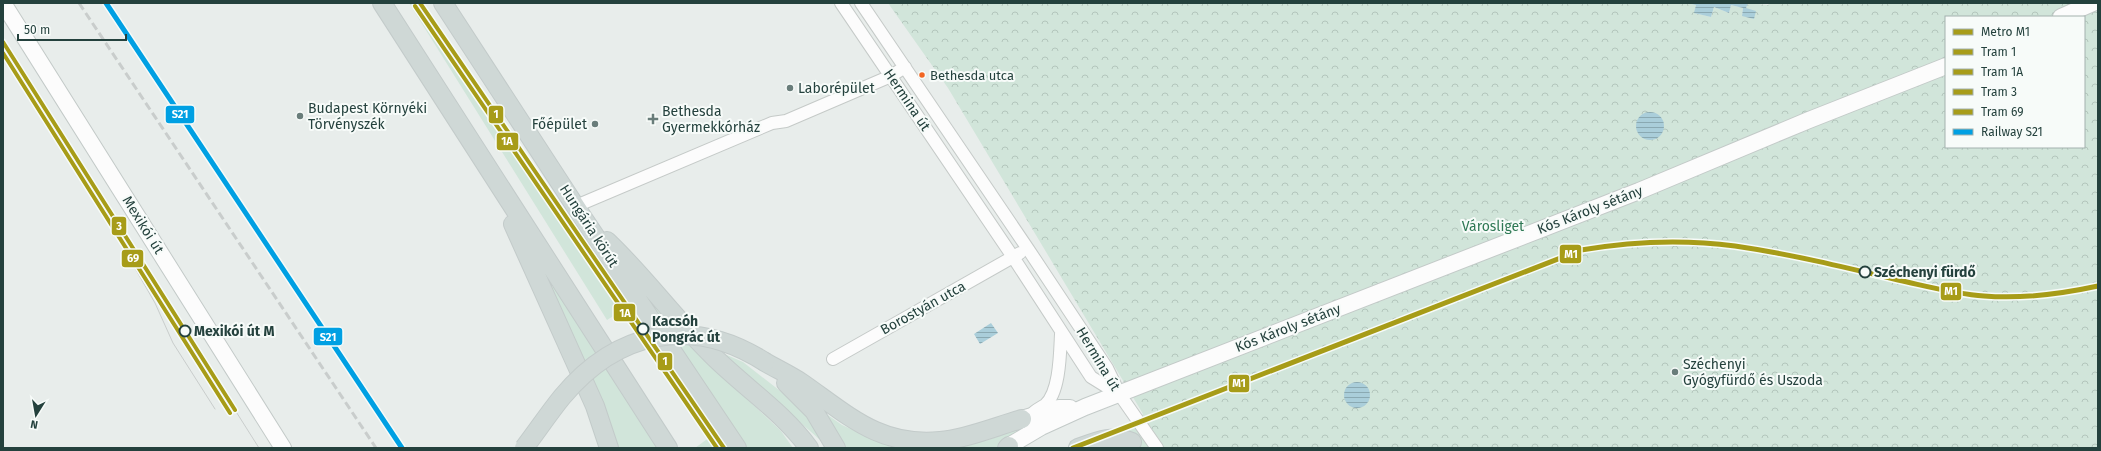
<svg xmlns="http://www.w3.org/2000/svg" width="2101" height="451" viewBox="0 0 2101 451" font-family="'Fira Sans',sans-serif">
<defs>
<pattern id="park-crowns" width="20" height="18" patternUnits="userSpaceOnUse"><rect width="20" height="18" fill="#d1e5da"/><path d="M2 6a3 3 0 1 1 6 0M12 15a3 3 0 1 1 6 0" fill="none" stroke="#b3c6bc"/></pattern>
<pattern id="water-rules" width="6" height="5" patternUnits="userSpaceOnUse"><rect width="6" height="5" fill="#aaceda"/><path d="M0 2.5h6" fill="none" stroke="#8aa9b2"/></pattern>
</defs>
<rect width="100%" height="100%" fill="#e8edeb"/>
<path fill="#d1e5da" d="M 409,3 L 414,3 L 623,310 L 607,320 Z
M 554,286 L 658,448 L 614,448 L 547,290 Z
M 651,300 L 729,382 L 781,431 L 793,448 L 745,448 L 646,305 Z
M 722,353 L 743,362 L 798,405 L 821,436 L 819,439 Z
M 822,411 L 842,425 L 893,448 L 842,448 Z
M 1025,427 L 1000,448 L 956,448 L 988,440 Z
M 710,437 L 718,448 L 695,448 Z"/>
<path fill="url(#park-crowns)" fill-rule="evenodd" d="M 888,3 L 1687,3 L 1696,5 L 1695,13 L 1711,17 L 1714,7 L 1729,13 L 1731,5 L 1743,8 L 1742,16 L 1748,3 L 1768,5 L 1769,3 L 2098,3 L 2098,448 L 1113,448 L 1143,414 L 948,88 ZM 1946,17 L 2084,17 L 2084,147 L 1946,147 Z"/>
<path fill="url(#water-rules)" d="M 1687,3 L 1748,3 L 1746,8 L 1756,11 L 1754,19 L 1742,16 L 1743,8 L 1731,5 L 1729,13 L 1714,7 L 1711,17 L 1694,13 L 1696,5 Z
M1636 126a14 14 0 1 1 28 0a14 14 0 1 1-28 0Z
M 991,323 L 998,333 L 980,344 L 974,334 Z
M1344 395a13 13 0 1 1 26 0a13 13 0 1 1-26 0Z"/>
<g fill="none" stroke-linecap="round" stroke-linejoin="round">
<g stroke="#c5cac8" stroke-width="14">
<path id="street" d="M 841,3 L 1013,257 L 1091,377 L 1120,395
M 861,3 L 1028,249 L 1107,368 L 1120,395 L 1157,448
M 576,206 L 772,123 L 786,121 L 891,76 L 905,67
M 833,359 L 1020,253
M 1034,412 C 1038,409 1042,407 1045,405 C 1060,392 1060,353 1061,334"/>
</g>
<g stroke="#c3cac8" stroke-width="18">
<path id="secondary" d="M 3,3 L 283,448
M 2061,17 L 2093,3
M 1022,419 L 1059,408 L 1070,408
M 1009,446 L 1041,427 L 1085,407 L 1639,191 L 1809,120 L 1946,66"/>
</g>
<g stroke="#c3cbca" stroke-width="20">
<path id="primary" d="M 382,3 L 668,448
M 443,3 L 583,218 L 737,448
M 513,224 L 595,406 L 609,448
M 607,241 C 645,277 675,319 712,355 C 744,387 783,412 809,448
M 765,362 C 777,369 790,375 802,383 C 848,415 880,447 940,441 C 966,439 997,426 1022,419
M 786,383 L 814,411 L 836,448
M 1007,448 L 1009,446
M 1078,448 C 1097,441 1113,434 1132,442"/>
</g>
<use href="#street" stroke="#fcfcfc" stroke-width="12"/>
<use href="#secondary" stroke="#fcfcfc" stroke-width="16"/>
<use href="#primary" stroke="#cfd8d6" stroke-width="18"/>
<path stroke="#c9cdcc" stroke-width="1" d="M 117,237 L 155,303 L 173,343 L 215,409
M 235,410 L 259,448"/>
<path stroke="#c9cdcc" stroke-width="3" stroke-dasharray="8 4" stroke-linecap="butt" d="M 79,3 L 376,448"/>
<g stroke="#c3cbca" stroke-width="20" stroke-linecap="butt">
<path id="primary-bridge" d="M 524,448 C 537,431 549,413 562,397 C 617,331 692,315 765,362"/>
</g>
<use href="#primary-bridge" stroke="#cfd8d6" stroke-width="18"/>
<g stroke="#f7fbf9" stroke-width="8">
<path id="rail-1" d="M 106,3 L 402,448"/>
</g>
<use href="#rail-1" stroke="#00a0e3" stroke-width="5"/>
<g stroke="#f7fbf9" stroke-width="7">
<path id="tram-1" d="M 420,3 L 724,448"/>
</g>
<g stroke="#f7fbf9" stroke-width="7">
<path id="tram-2" d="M 415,6 L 717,448"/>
</g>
<g stroke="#f7fbf9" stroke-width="7">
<path id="tram-3" d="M 3,42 L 235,410"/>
</g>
<g stroke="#f7fbf9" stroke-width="7">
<path id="tram-4" d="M 3,53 L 230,413"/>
</g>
<use href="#tram-1" stroke="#a79c18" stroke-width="4"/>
<use href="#tram-2" stroke="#a79c18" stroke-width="4"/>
<use href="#tram-3" stroke="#a79c18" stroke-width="4"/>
<use href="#tram-4" stroke="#a79c18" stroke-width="4"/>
<g stroke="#f7fbf9" stroke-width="8">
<path id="metro-1" d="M 1073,448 L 1581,250 C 1633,241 1683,239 1735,246 C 1790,254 1844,267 1898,280 C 1926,286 1955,294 1984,296 C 2022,299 2061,294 2098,286"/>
</g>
<use href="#metro-1" stroke="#a79c18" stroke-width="5"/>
</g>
<circle fill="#f26522" stroke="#f7fbf9" stroke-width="1.5" cx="922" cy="75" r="3.5"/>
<g fill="#697d7a" stroke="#f7fbf9" stroke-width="1.5">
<circle cx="790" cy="88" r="4"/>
<circle cx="300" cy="116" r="4"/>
<path d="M651 113h4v4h4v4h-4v4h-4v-4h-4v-4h4z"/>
<circle cx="595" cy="124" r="4"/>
<circle cx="1675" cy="372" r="4"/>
</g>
<g fill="#f7fbf9" stroke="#24413d" stroke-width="2">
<circle cx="1865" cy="272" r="5.5"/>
<circle cx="643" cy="329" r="5.5"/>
<circle cx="185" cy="331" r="5.5"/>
</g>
<g text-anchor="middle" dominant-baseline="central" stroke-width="4" stroke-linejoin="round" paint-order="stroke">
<g font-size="13" fill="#24413d" stroke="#f7fbf9" text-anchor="start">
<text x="930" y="75">Bethesda utca</text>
</g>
<g font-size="14" fill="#24413d" stroke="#f7fbf9" text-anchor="start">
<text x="798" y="88">Laborépület</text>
<text x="308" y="108">Budapest Környéki<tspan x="308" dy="16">Törvényszék</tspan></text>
<text x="662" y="111">Bethesda<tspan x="662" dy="16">Gyermekkórház</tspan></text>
<text x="587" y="124" text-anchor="end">Főépület</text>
<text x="1683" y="364">Széchenyi<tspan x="1683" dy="16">Gyógyfürdő és Uszoda</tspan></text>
</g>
<g font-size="14" fill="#24413d" stroke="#f7fbf9">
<text transform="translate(907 100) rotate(56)">Hermina út</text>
<text transform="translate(1590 210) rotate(-21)">Kós Károly sétány</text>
<text transform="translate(143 225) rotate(58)">Mexikói út</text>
<text transform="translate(589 226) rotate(57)">Hungária körút</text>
<text transform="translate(923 308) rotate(-29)">Borostyán utca</text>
<text transform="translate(1288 328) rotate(-21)">Kós Károly sétány</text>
<text transform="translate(1098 359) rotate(59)">Hermina út</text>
</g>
<g font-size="14" fill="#2e7854" stroke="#f7fbf9">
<text x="1493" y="226">Városliget</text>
</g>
<g font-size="14" font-weight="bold" fill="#24413d" stroke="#f7fbf9" text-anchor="start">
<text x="1874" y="272">Széchenyi fürdő</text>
<text x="652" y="321">Kacsóh<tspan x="652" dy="16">Pongrác út</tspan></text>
<text x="194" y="331">Mexikói út M</text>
</g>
</g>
<g stroke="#f7fbf9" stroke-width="1.5">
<rect x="165" y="105" width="30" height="19" rx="4" fill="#00a0e3"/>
<rect x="488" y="105" width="16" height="19" rx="4" fill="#a79c18"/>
<rect x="496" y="132" width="23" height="19" rx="4" fill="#a79c18"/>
<rect x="111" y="216" width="16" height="20" rx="4" fill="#a79c18"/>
<rect x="1559" y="244" width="23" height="20" rx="4" fill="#a79c18"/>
<rect x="121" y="249" width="23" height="19" rx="4" fill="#a79c18"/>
<rect x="1940" y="282" width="22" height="19" rx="4" fill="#a79c18"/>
<rect x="613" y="303" width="23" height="19" rx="4" fill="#a79c18"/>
<rect x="313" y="327" width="30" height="19" rx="4" fill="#00a0e3"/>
<rect x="657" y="352" width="16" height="19" rx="4" fill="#a79c18"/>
<rect x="1228" y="374" width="22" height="19" rx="4" fill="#a79c18"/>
</g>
<g font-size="11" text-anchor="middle" font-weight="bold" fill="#fff">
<text x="180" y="118">S21</text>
<text x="496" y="118">1</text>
<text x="507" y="145">1A</text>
<text x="119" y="230">3</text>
<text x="1571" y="258">M1</text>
<text x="133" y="262">69</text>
<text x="1951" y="295">M1</text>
<text x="625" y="317">1A</text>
<text x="328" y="341">S21</text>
<text x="665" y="365">1</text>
<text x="1239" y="387">M1</text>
</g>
<rect width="2101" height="451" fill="none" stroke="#24413d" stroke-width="8"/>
<rect x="1945" y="16" width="140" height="132" fill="#f7fbf9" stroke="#a3b1ae"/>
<rect x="1953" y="29" width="20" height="6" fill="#a79c18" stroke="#a3b1ae"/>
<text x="1981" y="36" font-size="12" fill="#24413d">Metro M1</text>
<rect x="1953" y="49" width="20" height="6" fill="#a79c18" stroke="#a3b1ae"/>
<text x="1981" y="56" font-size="12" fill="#24413d">Tram 1</text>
<rect x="1953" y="69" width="20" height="6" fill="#a79c18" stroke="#a3b1ae"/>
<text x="1981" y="76" font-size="12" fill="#24413d">Tram 1A</text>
<rect x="1953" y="89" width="20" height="6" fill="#a79c18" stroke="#a3b1ae"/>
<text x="1981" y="96" font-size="12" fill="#24413d">Tram 3</text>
<rect x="1953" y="109" width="20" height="6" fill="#a79c18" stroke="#a3b1ae"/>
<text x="1981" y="116" font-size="12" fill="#24413d">Tram 69</text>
<rect x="1953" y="129" width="20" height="6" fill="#00a0e3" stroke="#a3b1ae"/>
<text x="1981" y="136" font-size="12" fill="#24413d">Railway S21</text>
<g transform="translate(36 415) rotate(191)" stroke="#f7fbf9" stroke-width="3" paint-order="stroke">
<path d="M0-3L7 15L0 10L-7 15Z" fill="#24413d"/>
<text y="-6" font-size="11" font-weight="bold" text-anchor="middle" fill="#24413d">N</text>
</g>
<path d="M18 34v6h108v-6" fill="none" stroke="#24413d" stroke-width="2"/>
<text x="24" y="34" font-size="12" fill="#24413d" stroke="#f7fbf9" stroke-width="3" paint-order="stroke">50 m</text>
</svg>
